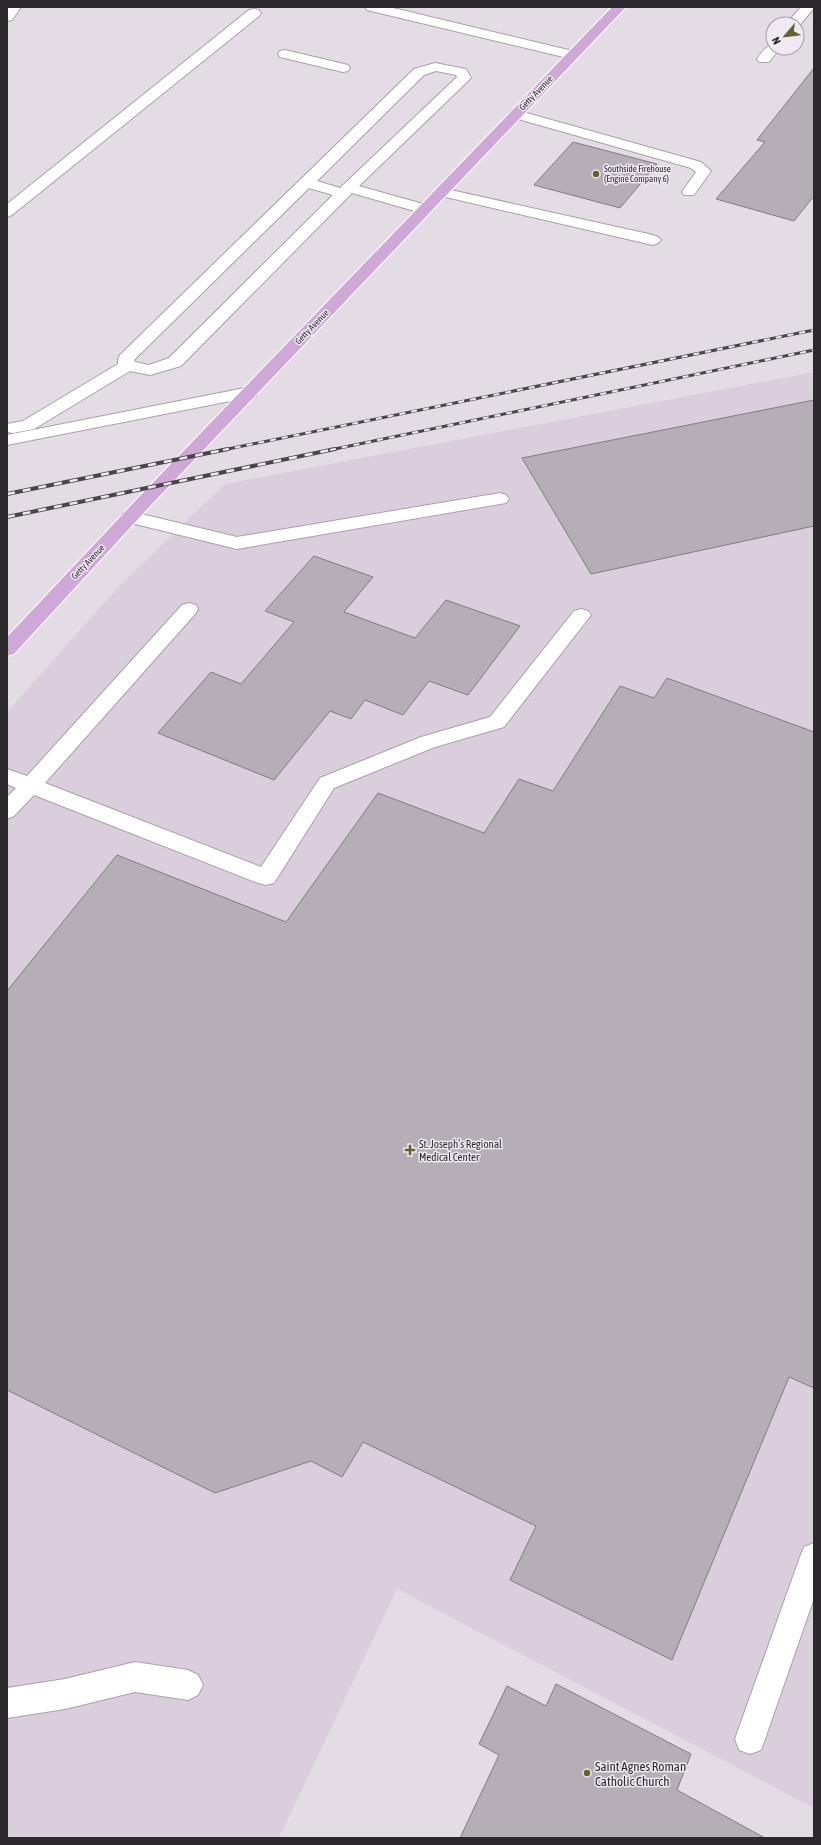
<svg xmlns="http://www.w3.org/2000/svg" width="821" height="1845" viewBox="0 0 821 1845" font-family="'Asap Condensed',sans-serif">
<rect width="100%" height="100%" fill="#e3dce5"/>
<path fill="#dacedd" d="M 814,372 L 814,1808 L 397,1589 L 279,1838 L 7,1838 L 7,712 L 122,583 L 225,484 Z"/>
<path fill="#b6aeb7" stroke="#827b83" d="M 814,68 L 814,196 L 794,221 L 716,199 L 765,142 L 757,140 Z
M 573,142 L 657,164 L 620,208 L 534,185 Z
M 814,400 L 814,526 L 591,574 L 522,458 Z
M 314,556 L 373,577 L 344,612 L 415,638 L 446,600 L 520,626 L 468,695 L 429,681 L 403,715 L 365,700 L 351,719 L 330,711 L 274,780 L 158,733 L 211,672 L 241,684 L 294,622 L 265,611 Z
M 667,678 L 814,732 L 814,1388 L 789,1377 L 672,1660 L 510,1580 L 536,1526 L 363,1442 L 342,1477 L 311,1461 L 215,1493 L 7,1390 L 7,991 L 117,855 L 286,922 L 378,793 L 484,833 L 519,779 L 553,791 L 620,686 L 654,698 Z
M 556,1684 L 691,1754 L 677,1790 L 765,1838 L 460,1838 L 499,1755 L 479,1744 L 507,1686 L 546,1706 Z"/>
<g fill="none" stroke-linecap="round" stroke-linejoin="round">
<g stroke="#a8a1a9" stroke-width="2">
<path id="minor" d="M 21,7 L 12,20 L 7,21 L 7,7 Z
M 365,7 L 389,7 L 577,52 L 579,55 L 577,58 L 572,59 L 367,10 Z
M 801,7 L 814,8 L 798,27 L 797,24 L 786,24 Z
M 254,9 L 259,10 L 261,13 L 259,16 L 12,215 L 7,217 L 7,204 L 249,10 Z
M 773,44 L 773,48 L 780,48 L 769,62 L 759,62 L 757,59 C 761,53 766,46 773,44 Z
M 285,50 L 348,65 L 350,68 L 348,71 L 343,72 L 280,57 L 278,54 L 280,51 Z
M 435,63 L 466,69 L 471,78 L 359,186 L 430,206 L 433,209 L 430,212 L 425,214 L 352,193 L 181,366 L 150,375 L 130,371 L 34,429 L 13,433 L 7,432 L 7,424 L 23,421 L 118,364 L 118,359 L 120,355 L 414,69 ZM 436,71 L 456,75 L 457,77 L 340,188 L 317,181 L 424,75 ZM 309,188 L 333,195 L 169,358 L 149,365 L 135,362 L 134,360 Z
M 516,110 L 701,162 L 711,171 L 694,195 L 684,195 L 682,192 L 696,172 L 691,168 L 511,117 L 509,114 L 511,111 Z
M 442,188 L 653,235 L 658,237 L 661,240 L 658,243 L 653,245 L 437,195 L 435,192 L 437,189 Z
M 250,387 L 256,388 L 258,392 L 256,396 L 7,445 L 7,435 Z
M 500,493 L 506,495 L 509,499 L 506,503 L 237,549 L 123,521 L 120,517 L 123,513 L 129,511 L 237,537 Z
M 189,603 L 196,605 L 198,609 L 196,613 L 45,783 L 261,867 L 320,778 L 421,737 L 490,717 L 574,611 L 581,609 L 588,611 L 591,615 L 504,727 L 435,747 L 334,788 L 274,883 L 266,885 L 258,883 L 34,795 L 14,816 L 7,819 L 7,797 L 16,788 L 7,784 L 7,769 L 27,776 L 182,605 Z
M 814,1543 L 814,1598 L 765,1739 L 761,1750 L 750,1754 L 739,1750 L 735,1739 L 800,1557 L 804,1547 Z
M 135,1662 L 188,1670 L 198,1675 L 203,1685 L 198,1695 L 188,1700 L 135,1692 L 65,1709 L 7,1718 L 7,1688 L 65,1679 Z"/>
</g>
<g stroke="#fff" stroke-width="2">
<path id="major" d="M 612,7 L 626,7 L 151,505 L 14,654 L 7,656 L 7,637 L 139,497 Z"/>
</g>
<use href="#minor" fill="#fff" fill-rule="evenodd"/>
<use href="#major" fill="#cea8d7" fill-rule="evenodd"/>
<g stroke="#49464a" stroke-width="3">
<path id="rail-far1" d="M 223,450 L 814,330
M 330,450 L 814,350"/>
</g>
<g stroke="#49464a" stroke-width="4">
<path id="rail" d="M 7,494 L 228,449
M 7,517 L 335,449"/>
</g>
<use href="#rail-far1" stroke="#f0e9f2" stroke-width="2" stroke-dasharray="6" stroke-linecap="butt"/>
<use href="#rail" stroke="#f0e9f2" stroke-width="2.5" stroke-dasharray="8" stroke-linecap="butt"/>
</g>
<g fill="#60622f" stroke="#f0e9f2" stroke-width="1.5">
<circle cx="596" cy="174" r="4"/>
<path d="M408 1144h4v4h4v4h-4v4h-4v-4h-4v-4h4z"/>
<circle cx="587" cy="1773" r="4"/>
</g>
<g text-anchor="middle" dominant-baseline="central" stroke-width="3" stroke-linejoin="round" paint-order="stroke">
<g font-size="9" fill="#2b292c" stroke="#f0e9f2">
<text transform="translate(536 93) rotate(-46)">Getty Avenue</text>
<text transform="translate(312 327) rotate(-46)">Getty Avenue</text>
<text transform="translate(88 562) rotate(-47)">Getty Avenue</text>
</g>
<g font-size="9" fill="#2b292c" stroke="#f0e9f2" text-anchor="start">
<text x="604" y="169">Southside Firehouse<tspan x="604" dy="10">(Engine Company 6)</tspan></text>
</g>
<g font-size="11" fill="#2b292c" stroke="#f0e9f2" text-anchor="start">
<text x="419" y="1144">St. Joseph’s Regional<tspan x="419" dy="13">Medical Center</tspan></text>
</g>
<g font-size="13" fill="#2b292c" stroke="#f0e9f2" text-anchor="start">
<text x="595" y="1766">Saint Agnes Roman<tspan x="595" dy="15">Catholic Church</tspan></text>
</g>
</g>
<rect width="821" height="1845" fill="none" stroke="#2b292c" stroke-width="16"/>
<g transform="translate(785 36) rotate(242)"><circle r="19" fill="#f0e9f2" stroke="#a19ca3"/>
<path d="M0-3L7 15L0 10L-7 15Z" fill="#60622f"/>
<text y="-6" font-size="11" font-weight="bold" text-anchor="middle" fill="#2b292c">N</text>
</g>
</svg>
